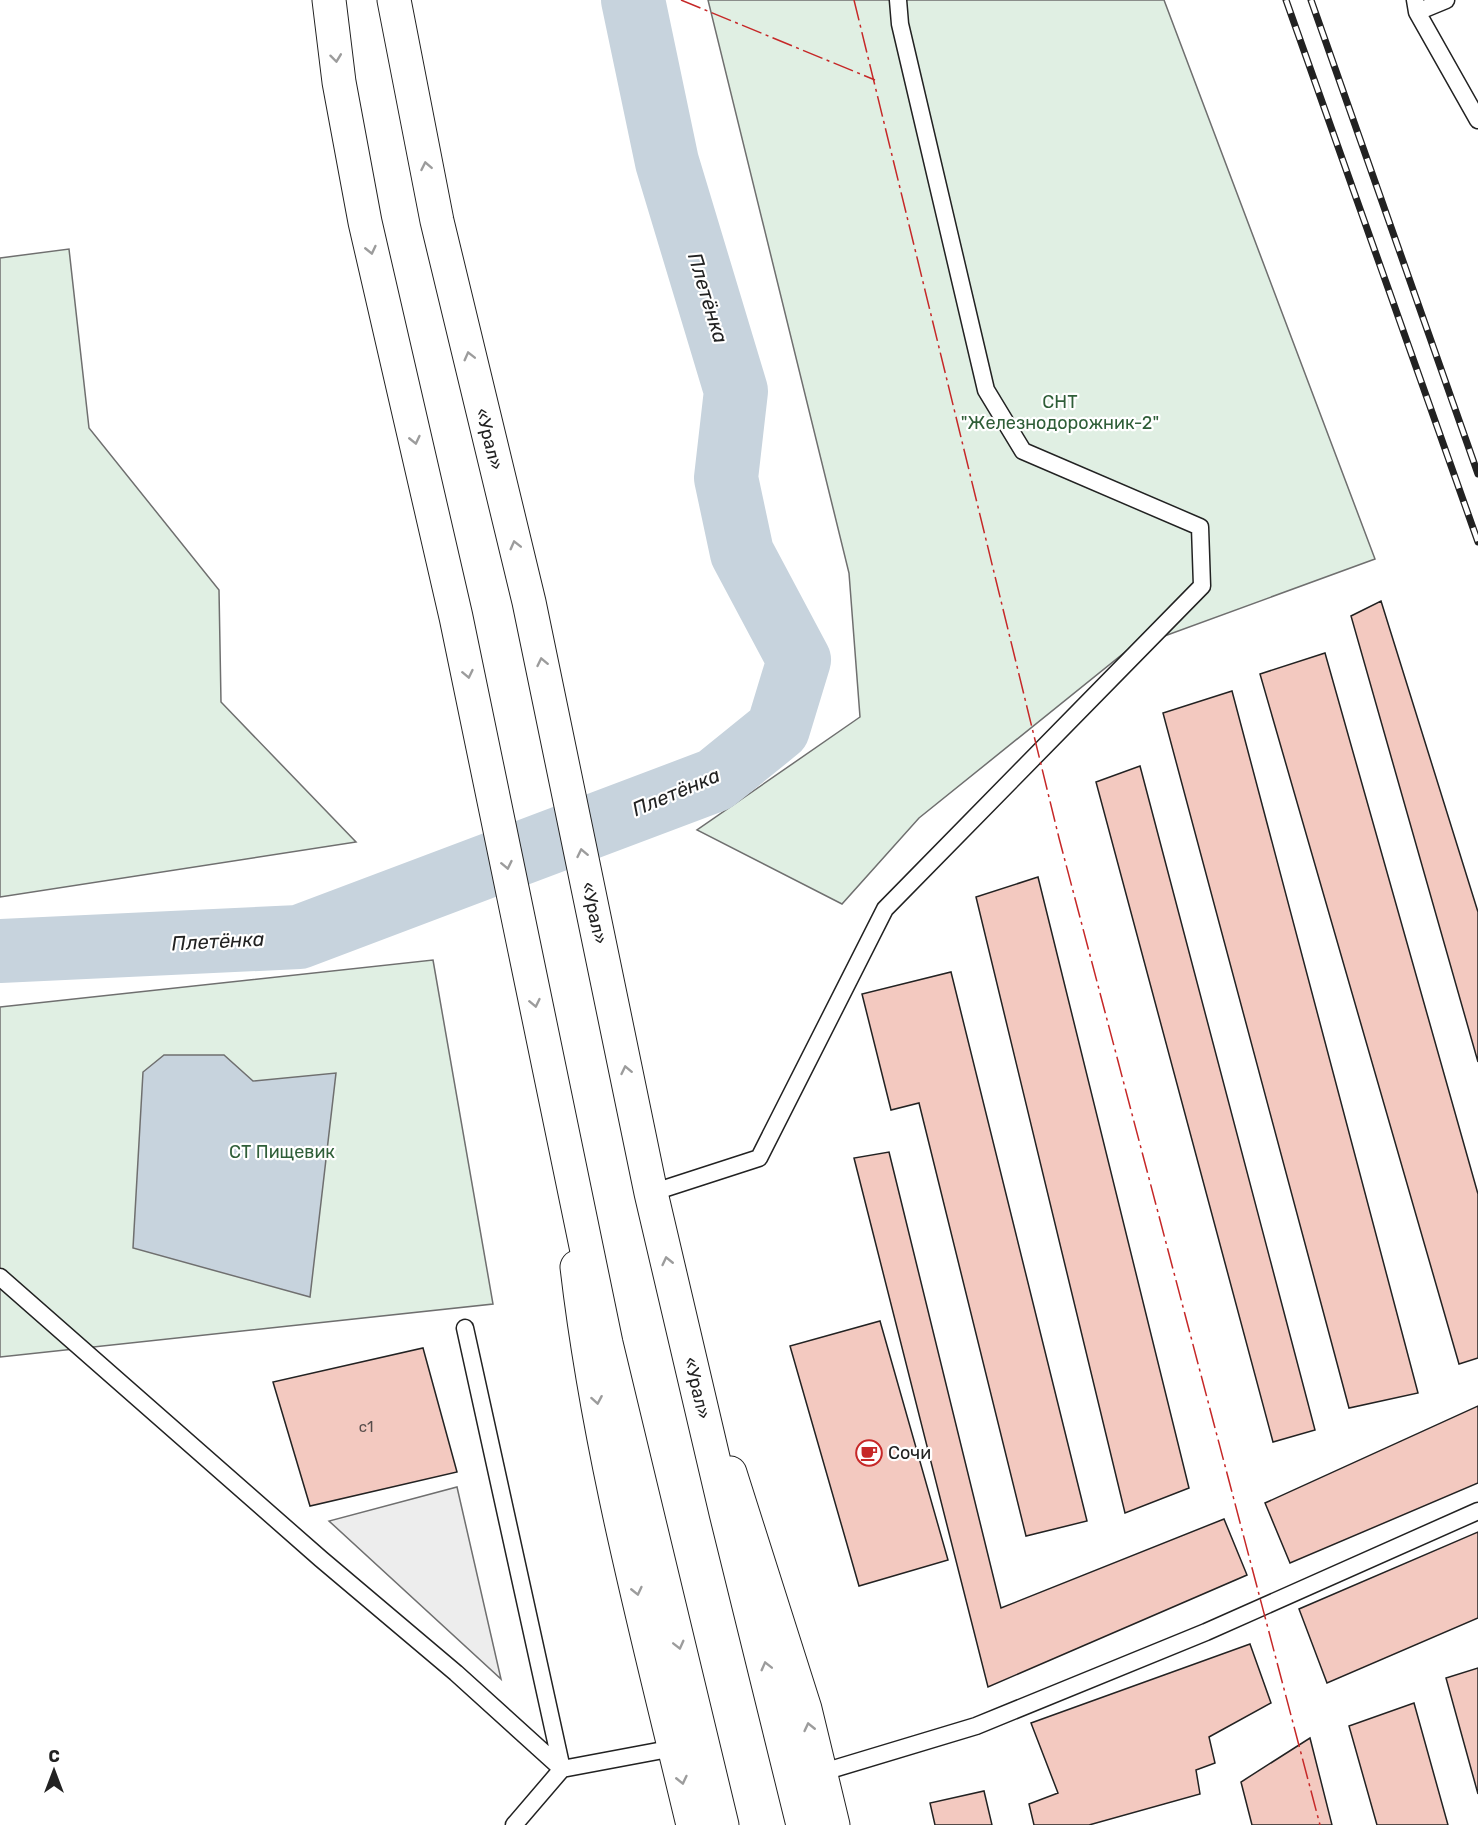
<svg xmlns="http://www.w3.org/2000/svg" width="1478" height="1825" viewBox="0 0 1478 1825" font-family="Rubik,sans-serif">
<rect width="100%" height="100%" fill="#fff"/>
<path fill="#e0efe3" stroke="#6f6f6f" stroke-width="1.5" d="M 708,0 L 1164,0 L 1375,559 L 1129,649 L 919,818 L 842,904 L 697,830 L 860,717 L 849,573 Z
M 69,249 L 89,428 L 219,590 L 221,702 L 356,842 L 0,897 L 0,258 Z
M 433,960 L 493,1304 L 0,1357 L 0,1007 Z"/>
<path fill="#ededed" stroke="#6f6f6f" stroke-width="1.5" d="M 457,1487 L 501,1679 L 329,1521 Z"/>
<path fill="#c7d3dd" stroke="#6f6f6f" stroke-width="1.5" d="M 164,1055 L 224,1055 L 253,1081 L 336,1073 L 310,1297 L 133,1248 L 143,1072 Z"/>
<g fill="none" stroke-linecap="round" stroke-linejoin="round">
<path stroke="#c7d3dd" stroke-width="64" d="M 0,951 L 299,937 L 715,780 L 778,729 L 799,660 L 742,553 L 726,478 L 736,391 L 667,162 L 633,0"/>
</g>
<path fill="#f3c9c0" stroke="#222" stroke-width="1.5" d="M 1381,601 L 1478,912 L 1478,1062 L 1351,616 Z
M 1325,653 L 1478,1194 L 1478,1358 L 1459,1364 L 1260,674 Z
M 1232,691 L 1418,1393 L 1349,1408 L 1163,713 Z
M 1140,766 L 1315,1430 L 1273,1442 L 1096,782 Z
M 1038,877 L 1189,1488 L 1125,1513 L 976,897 Z
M 951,972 L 1087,1521 L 1026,1536 L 919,1103 L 891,1110 L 862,994 Z
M 889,1152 L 1001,1608 L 1224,1519 L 1247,1575 L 988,1687 L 854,1158 Z
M 880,1321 L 948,1560 L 859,1586 L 790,1346 Z
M 423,1348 L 457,1472 L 310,1506 L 273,1382 Z
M 1478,1406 L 1478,1483 L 1290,1563 L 1265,1503 Z
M 1478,1532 L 1478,1618 L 1327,1683 L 1299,1609 Z
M 1250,1644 L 1271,1703 L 1209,1737 L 1215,1763 L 1196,1770 L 1200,1794 L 1089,1825 L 1034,1825 L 1029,1804 L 1058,1793 L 1031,1723 Z
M 1478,1668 L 1478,1794 L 1446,1678 Z
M 1414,1703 L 1448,1825 L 1377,1825 L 1349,1726 Z
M 1310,1738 L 1332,1825 L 1252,1825 L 1241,1782 Z
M 984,1791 L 992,1825 L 935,1825 L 930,1803 Z"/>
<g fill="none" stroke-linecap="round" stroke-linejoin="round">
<g stroke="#222" stroke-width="19">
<path id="service" d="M 1415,0 L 1417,12 L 1478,120
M 1417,12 L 1446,0
M 651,1193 L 759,1158 L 885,909 L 1202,586 L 1200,527 L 1023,451 L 986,390 L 900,24 L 898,0
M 0,1277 L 321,1559 L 456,1673 L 562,1769 L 514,1825
M 465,1328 L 562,1769 L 674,1748
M 820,1773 L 976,1726 L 1206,1632 L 1478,1511"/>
</g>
<g stroke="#222" stroke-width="35">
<path id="primary" d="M 577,1267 C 599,1456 649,1640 693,1825
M 730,1473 L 805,1709 L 833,1825"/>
</g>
<g stroke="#222" stroke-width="35">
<path id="trunk" d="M 329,0 L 339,82 L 365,222 L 456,617 L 606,1343 L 722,1825
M 394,0 L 437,221 L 529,602 L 651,1193 L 726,1513 L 803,1825"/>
</g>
<use href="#service" stroke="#fff" stroke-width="16"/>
<use href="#primary" stroke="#fff" stroke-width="33"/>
<use href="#trunk" stroke="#fff" stroke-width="33"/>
<g stroke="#222" stroke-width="7">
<path id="rail" d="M 1286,0 L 1478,542
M 1311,0 L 1478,474"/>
</g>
<use href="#rail" stroke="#fff" stroke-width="4.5" stroke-dasharray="14" stroke-linecap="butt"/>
<path stroke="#c62828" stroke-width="1.5" stroke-dasharray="21 4.5 3 4.5" stroke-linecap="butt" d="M 681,0 L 875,80
M 854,0 L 1059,838 L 1320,1825"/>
</g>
<defs><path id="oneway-chevron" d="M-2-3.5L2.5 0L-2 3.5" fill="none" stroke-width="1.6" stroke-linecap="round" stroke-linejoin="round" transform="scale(1.5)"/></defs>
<g stroke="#9c9c9c">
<use href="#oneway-chevron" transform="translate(336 58) rotate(83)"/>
<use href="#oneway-chevron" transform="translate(426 166) rotate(-101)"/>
<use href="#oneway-chevron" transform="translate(371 250) rotate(77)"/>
<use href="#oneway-chevron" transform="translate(469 356) rotate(-104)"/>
<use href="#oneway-chevron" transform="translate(415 440) rotate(77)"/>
<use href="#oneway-chevron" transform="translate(515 545) rotate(-104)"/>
<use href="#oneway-chevron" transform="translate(542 662) rotate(-102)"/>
<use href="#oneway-chevron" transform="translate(468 674) rotate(78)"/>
<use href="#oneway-chevron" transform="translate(582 853) rotate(-102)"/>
<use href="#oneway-chevron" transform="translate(507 865) rotate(78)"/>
<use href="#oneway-chevron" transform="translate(535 1003) rotate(78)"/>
<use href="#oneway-chevron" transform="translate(626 1070) rotate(-102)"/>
<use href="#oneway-chevron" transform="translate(667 1261) rotate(-103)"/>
<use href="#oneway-chevron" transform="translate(597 1400) rotate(80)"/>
<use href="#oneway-chevron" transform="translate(637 1591) rotate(77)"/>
<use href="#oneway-chevron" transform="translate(679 1645) rotate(76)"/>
<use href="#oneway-chevron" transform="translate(766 1666) rotate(-104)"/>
<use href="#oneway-chevron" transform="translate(809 1727) rotate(-103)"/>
<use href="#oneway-chevron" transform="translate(682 1780) rotate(77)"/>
</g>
<defs>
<g id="cafe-ring" transform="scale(1.35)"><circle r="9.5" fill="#fff" stroke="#c62828" stroke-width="1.5"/><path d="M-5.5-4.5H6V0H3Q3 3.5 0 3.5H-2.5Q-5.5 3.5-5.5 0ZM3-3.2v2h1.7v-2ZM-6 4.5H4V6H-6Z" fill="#c62828"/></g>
</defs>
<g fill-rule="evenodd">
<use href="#cafe-ring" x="869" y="1453"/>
</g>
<g text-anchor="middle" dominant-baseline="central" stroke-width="4.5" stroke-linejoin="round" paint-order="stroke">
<g font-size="15" fill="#564c4a">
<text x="366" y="1427">с1</text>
</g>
<g font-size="18" fill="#2f5e38" stroke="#fff">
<text x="1060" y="402">СНТ<tspan x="1060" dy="21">"Железнодорожник-2"</tspan></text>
<text x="282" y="1152">СТ Пищевик</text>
</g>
<g font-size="18" fill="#222" stroke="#fff">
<text transform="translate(489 439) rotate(76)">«Урал»</text>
<text transform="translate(594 913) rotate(78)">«Урал»</text>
<text transform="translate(697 1388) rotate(77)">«Урал»</text>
</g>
<g font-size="18" fill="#222" stroke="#fff" text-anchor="start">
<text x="888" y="1453">Сочи</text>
</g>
<g font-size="20" font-style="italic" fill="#222" stroke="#fff">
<text transform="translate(708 298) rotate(73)">Плетёнка</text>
<text transform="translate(676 792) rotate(-23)">Плетёнка</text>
<text transform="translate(218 941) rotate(-3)">Плетёнка</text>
</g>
</g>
<g transform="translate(54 1771)" stroke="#ffffff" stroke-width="4.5" paint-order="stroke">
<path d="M0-4.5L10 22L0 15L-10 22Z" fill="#222222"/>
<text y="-9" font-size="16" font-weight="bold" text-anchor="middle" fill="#222222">С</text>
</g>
</svg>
